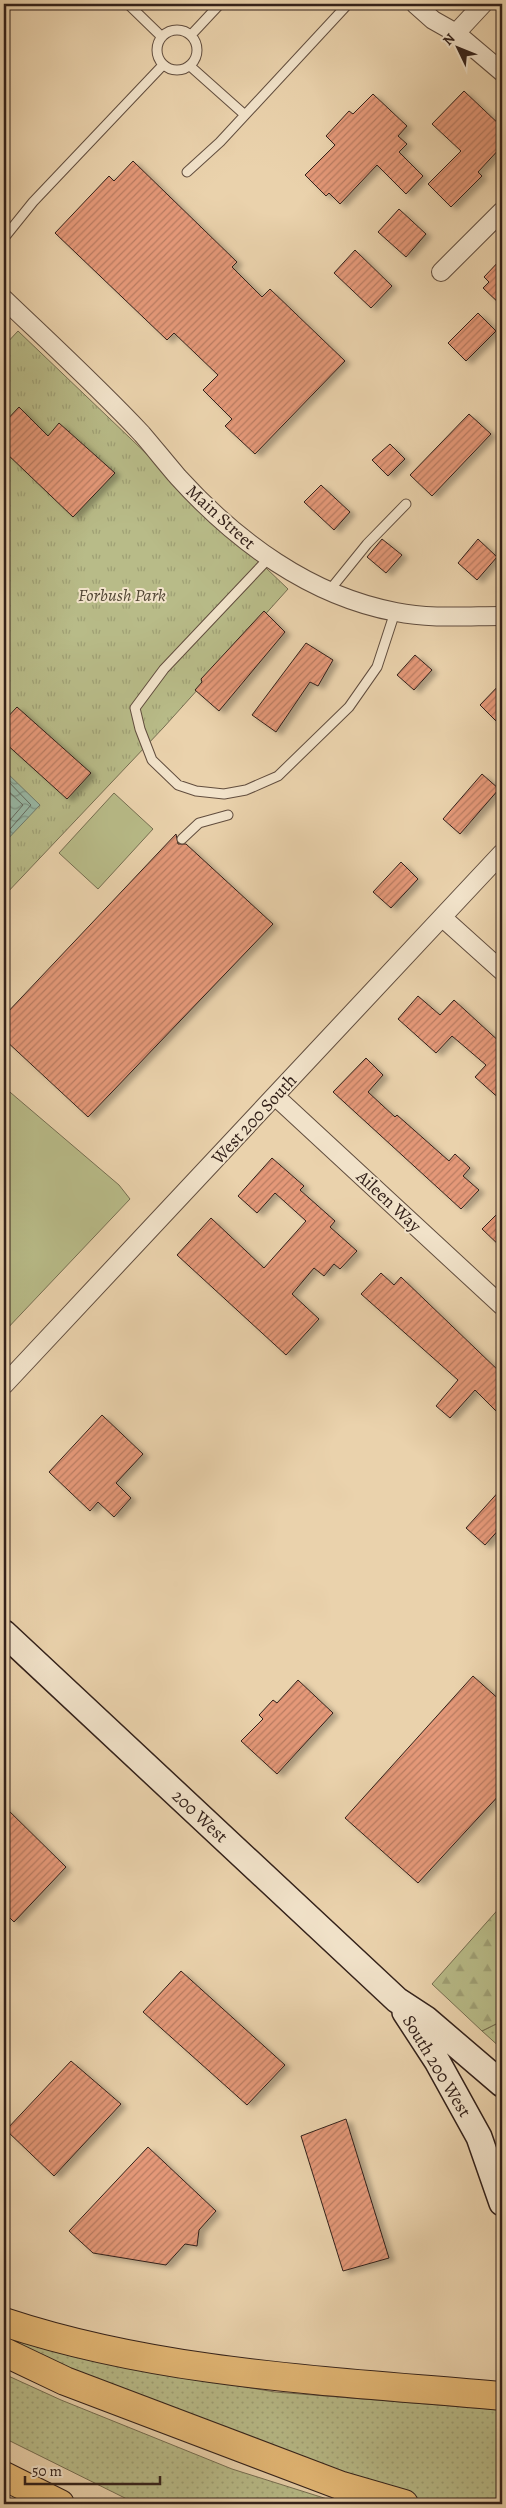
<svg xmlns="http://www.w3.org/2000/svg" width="506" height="2508" viewBox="0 0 506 2508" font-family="Alegreya,serif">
<defs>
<pattern id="grass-dots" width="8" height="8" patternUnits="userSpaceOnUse" patternTransform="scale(1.25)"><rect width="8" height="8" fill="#b8bb88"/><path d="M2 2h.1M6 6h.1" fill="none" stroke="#9fa075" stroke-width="1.8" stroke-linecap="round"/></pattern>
<pattern id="forest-firs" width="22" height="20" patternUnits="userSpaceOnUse" patternTransform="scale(1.25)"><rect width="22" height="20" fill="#b8bb88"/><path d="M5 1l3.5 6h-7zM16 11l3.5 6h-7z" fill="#9fa075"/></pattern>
<pattern id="park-tufts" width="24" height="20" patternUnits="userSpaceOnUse" patternTransform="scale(1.25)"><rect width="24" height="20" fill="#b8bb88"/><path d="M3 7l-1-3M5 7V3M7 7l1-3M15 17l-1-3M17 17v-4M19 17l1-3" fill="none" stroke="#9fa075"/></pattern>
<pattern id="water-waves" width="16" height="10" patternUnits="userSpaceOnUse" patternTransform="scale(1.25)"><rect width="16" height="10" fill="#98b8a5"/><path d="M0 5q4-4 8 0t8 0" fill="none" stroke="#7d9586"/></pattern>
<pattern id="building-hatch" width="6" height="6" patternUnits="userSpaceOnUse" patternTransform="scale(1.25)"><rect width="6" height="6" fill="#e49878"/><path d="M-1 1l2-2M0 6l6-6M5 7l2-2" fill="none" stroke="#b97c62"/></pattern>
<filter id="shadow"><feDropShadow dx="5.5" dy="3" stdDeviation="2.5" flood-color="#0004"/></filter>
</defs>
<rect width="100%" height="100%" fill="#ead2ac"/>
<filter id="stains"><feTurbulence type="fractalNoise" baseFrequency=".004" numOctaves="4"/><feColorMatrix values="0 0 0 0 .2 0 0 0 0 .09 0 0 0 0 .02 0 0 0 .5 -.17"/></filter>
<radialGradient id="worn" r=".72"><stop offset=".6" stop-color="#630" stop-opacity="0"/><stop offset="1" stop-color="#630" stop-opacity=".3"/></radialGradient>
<path fill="url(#grass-dots)" stroke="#766e51" d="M 502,2021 L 502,2049 L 482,2031 Z
M 4,2335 L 115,2365 L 275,2392 L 502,2410 L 502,2504 L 436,2504 L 342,2480 L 4,2345 Z
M 4,2374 L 61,2400 L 232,2469 L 343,2504 L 137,2504 L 4,2438 Z"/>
<path fill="url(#forest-firs)" stroke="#766e51" d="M 502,1905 L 502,2021 L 482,2031 L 432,1984 Z"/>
<path fill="url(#park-tufts)" stroke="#766e51" d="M 18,331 L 288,589 L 164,727 L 4,896 L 4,346 Z"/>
<path fill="#b8bb88" stroke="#766e51" d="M 114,793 L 153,829 L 98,889 L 59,853 Z
M 4,1087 L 119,1185 L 130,1199 L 4,1332 Z"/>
<path fill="url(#water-waves)" stroke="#707c6d" d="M 4,770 L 40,805 L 4,843 Z"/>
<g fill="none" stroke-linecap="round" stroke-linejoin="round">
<path stroke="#666c60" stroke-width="1" d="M 4,777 L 31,805 L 4,836
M 4,787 L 23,805 L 4,827"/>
</g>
<path fill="url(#building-hatch)" stroke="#33211a" filter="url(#shadow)" d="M 464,91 L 502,127 L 502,146 L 478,172 L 482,176 L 451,207 L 428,184 L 461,151 L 432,124 Z
M 373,94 L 407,126 L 398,136 L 407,144 L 399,152 L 423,176 L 406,194 L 377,165 L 340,204 L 329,193 L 326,196 L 305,175 L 335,145 L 326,136 L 349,111 L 353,114 Z
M 133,161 L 237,262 L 232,267 L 262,297 L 270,289 L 345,361 L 255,454 L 225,426 L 232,419 L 203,390 L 218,375 L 174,333 L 167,340 L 55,233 L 109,176 L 114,181 Z
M 399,209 L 426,234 L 406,257 L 378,232 Z
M 355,250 L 392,286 L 371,308 L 334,273 Z
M 502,258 L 502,306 L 483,288 L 489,282 L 484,277 Z
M 478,313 L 496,331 L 466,361 L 448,343 Z
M 19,407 L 48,436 L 59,423 L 115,473 L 73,517 L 4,451 L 4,423 Z
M 469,414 L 491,434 L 432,496 L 410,475 Z
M 390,444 L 405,459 L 388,476 L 372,460 Z
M 321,485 L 350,512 L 334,530 L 304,502 Z
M 382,539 L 402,555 L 386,573 L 367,557 Z
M 478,539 L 497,557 L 477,580 L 458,563 Z
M 264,611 L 285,632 L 219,711 L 195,690 L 202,682 L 201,679 Z
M 306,643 L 333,660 L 318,686 L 310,682 L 276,732 L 252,715 Z
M 415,655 L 432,670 L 414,690 L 397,675 Z
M 502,682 L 502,727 L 480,705 Z
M 17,707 L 91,773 L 67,799 L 4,742 L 4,721 Z
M 482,774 L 499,789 L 460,834 L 443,819 Z
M 176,834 L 178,844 L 186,844 L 273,924 L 88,1117 L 4,1039 L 4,1016 Z
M 401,862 L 418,879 L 391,908 L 373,892 Z
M 418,996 L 440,1015 L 454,1000 L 502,1044 L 502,1101 L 475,1077 L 486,1065 L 452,1036 L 436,1053 L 398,1019 Z
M 366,1058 L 383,1075 L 368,1092 L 395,1117 L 397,1115 L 449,1161 L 455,1154 L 470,1168 L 463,1176 L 479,1190 L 461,1209 L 333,1092 Z
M 272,1158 L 304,1186 L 300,1190 L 335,1221 L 330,1227 L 357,1251 L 340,1269 L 334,1264 L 324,1276 L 314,1268 L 292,1294 L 319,1319 L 286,1355 L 177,1255 L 211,1218 L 264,1268 L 306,1221 L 275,1193 L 257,1213 L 238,1196 Z
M 502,1209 L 502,1248 L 482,1229 Z
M 381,1273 L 394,1285 L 401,1277 L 502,1374 L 502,1417 L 475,1390 L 450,1418 L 436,1406 L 458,1380 L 361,1294 Z
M 102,1415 L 143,1454 L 116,1483 L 131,1498 L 114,1517 L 98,1502 L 90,1511 L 49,1472 Z
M 502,1488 L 502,1526 L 485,1545 L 466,1528 Z
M 473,1676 L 502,1702 L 502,1792 L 418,1883 L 345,1818 Z
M 298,1680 L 333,1713 L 277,1774 L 241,1741 L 263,1719 L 259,1715 L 273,1700 L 277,1703 Z
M 4,1806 L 66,1867 L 14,1922 L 4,1912 Z
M 181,1971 L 285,2065 L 247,2105 L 143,2012 Z
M 71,2061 L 121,2104 L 54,2176 L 6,2130 Z
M 346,2119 L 389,2258 L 343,2271 L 301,2136 Z
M 148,2147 L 216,2211 L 199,2230 L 197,2246 L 185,2244 L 166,2265 L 93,2253 L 69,2231 Z"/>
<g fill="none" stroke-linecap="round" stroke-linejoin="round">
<g stroke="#614d3e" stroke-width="11">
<path id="service" d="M 128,4 L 162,37
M157 50a20 20 0 1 1 40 0a20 20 0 1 1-40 0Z
M 191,35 L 220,4
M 190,66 L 245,115
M 187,172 L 220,142 L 348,4
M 4,238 L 33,202 L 163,65
M 268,559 L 164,669 L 135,708 L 140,729 L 152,760 L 178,785 L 196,791 L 224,794 L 246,790 L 278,776 L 349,707 L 377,667 L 395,612
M 329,591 L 367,544 L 406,504
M 182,839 L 199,823 L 228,815"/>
</g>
<g stroke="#614d3e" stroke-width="20">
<path id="minor" d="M 415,4 L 433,20 L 456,33 L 502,72
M 456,33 L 483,4
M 441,272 L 502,211
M 4,299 C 50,343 98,387 142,434 C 154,448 166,463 178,477 C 236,541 310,596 396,612 C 430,619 468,616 502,616
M 443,918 L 502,971
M 275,1096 L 502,1306
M 4,1385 L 502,853"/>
</g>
<g stroke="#33211a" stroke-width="28">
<path id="secondary" d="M 4,1633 L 397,2000 L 426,2019 L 502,2084
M 405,2012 L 437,2061 L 479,2137 L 502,2203"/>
</g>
<g stroke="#33211a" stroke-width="30">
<path id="motorway" d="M 4,2322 C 164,2375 335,2381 502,2396
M 4,2352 L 65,2381 L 342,2486 L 404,2504
M 4,2476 L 60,2504"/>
</g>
<use href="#service" stroke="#f1e2c9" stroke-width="9"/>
<use href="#minor" stroke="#f1e2c9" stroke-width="18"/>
<use href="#secondary" stroke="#f1e2c9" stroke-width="25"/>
<use href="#motorway" stroke="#e5b976" stroke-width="28"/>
</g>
<g text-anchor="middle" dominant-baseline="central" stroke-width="4" stroke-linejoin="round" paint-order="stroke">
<g font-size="18" fill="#33211a" stroke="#f1e2c9">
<text transform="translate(221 517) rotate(42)">Main Street</text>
<text transform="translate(254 1119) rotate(-47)">West 200 South</text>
<text transform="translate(389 1201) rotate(43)">Aileen Way</text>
<text transform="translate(200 1816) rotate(43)">200 West</text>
<text transform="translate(437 2066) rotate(59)">South 200 West</text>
</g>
<g font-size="18" font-style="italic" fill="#544836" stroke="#f1e2c9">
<text x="122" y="595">Forbush Park</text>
</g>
</g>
<rect width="506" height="2508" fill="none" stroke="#ead2ac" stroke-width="20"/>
<rect x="5" y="5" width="496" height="2498" fill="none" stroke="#33211a" stroke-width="2.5"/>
<rect x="10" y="10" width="486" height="2488" fill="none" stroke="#33211a"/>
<g transform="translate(458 48) rotate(313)" stroke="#f1e2c9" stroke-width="4" paint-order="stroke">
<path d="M0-4L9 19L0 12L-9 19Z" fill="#33211a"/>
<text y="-8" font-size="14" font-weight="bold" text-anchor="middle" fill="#33211a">N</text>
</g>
<path d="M25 2476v8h135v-8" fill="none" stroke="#33211a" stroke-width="2.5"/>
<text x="32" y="2476" font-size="15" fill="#33211a" stroke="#f1e2c9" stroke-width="4" paint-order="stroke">50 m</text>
<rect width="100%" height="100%" filter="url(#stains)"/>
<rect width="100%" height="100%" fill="url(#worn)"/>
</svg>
